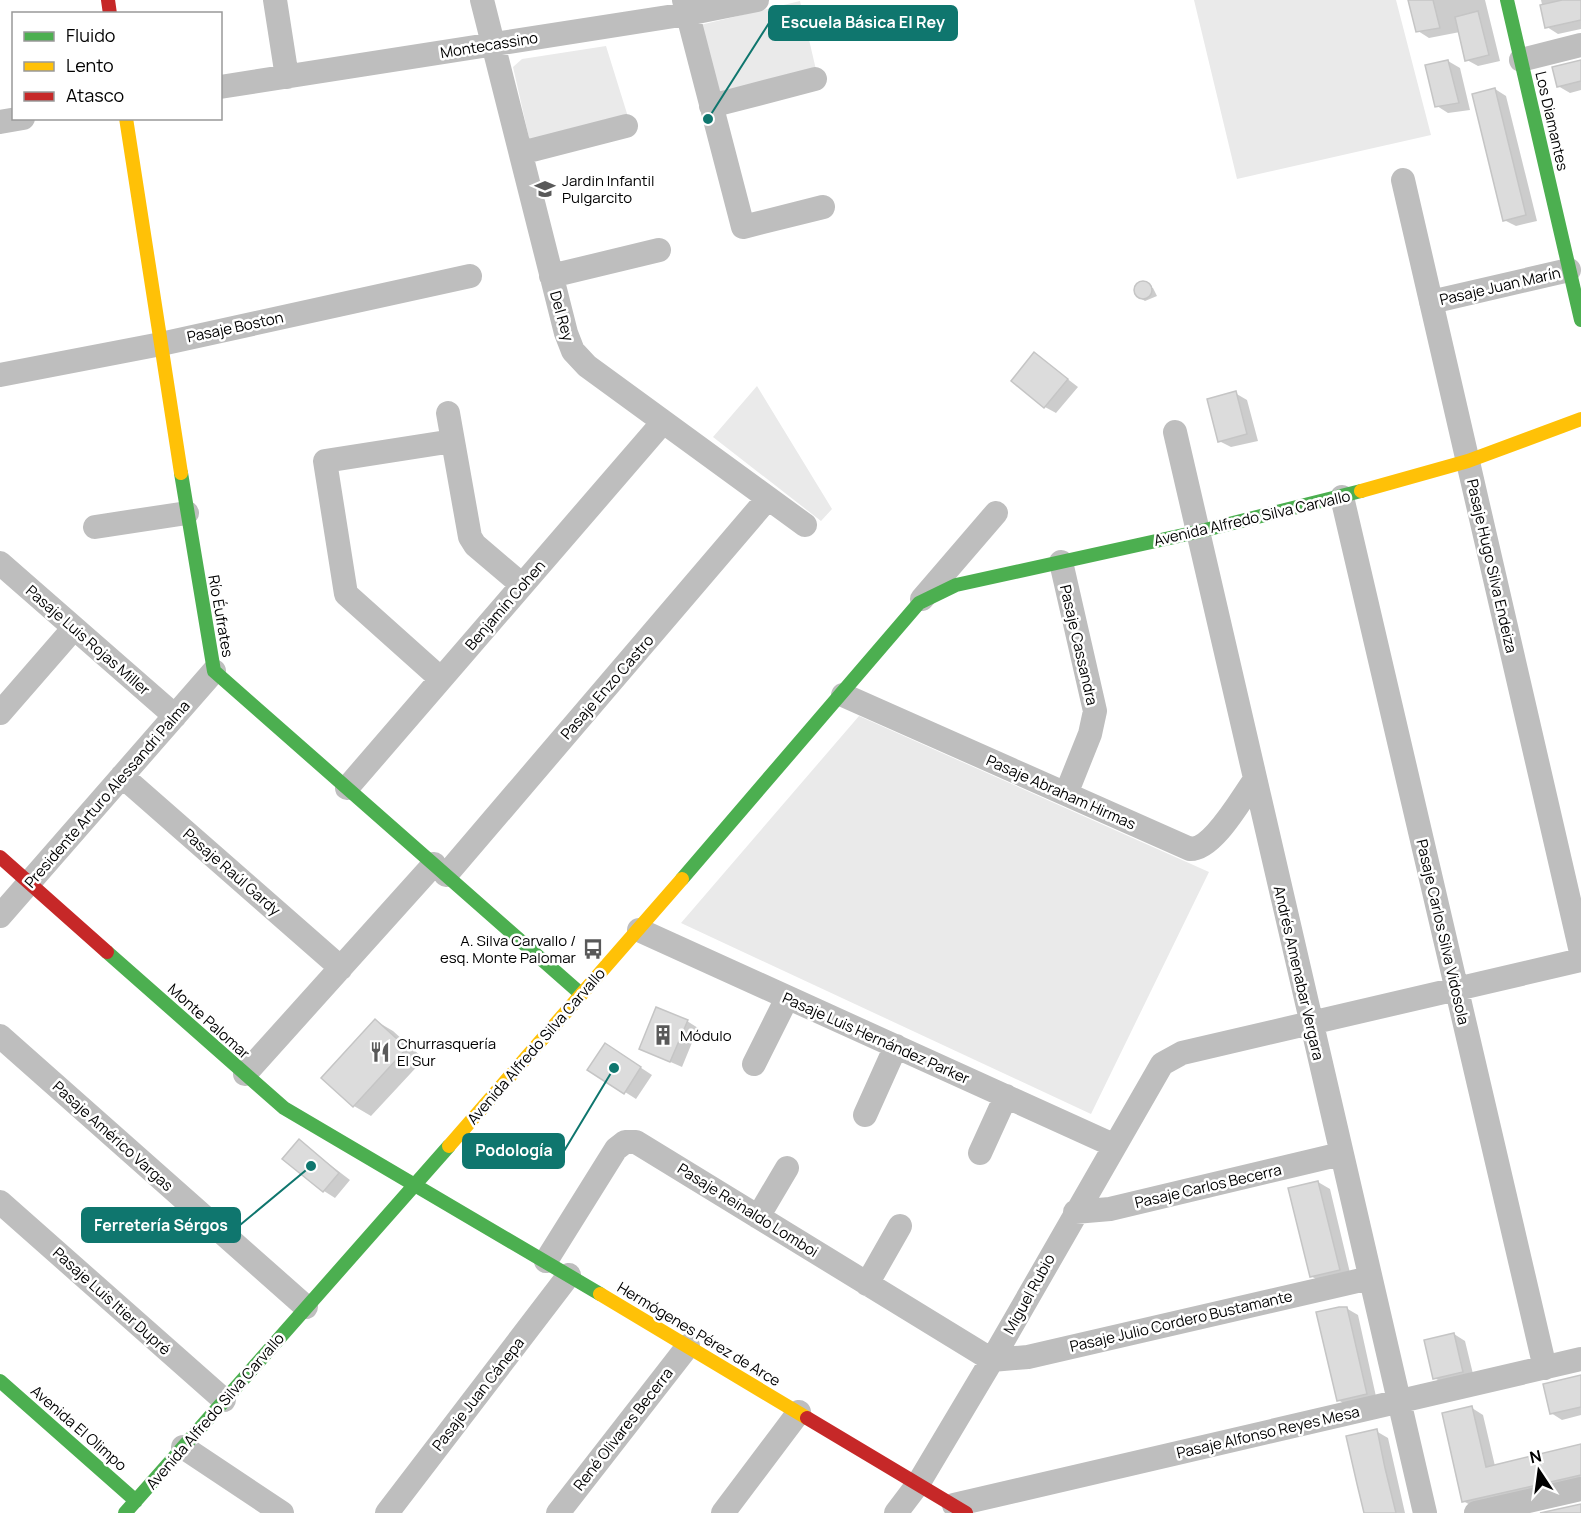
<svg xmlns="http://www.w3.org/2000/svg" width="1581" height="1513" viewBox="0 0 1581 1513" font-family="Manrope,sans-serif">
<rect width="100%" height="100%" fill="#fff"/>
<path fill="#eaeaea" d="M 1194,0 L 1396,0 L 1431,135 L 1237,179 Z
M 800,1 L 817,74 L 714,101 L 696,26 Z
M 606,46 L 629,120 L 530,142 L 513,67 L 522,59 Z
M 757,386 L 832,509 L 821,521 L 713,437 Z
M 859,716 L 1209,872 L 1091,1114 L 681,923 Z"/>
<path fill="#0003" d="M 1410,0 L 1485,0 L 1500,61 L 1478,66 L 1467,60 L 1460,32 L 1429,38 L 1418,31 Z
M 1541,0 L 1581,0 L 1581,29 L 1558,34 L 1547,27 Z
M 1448,61 L 1460,68 L 1470,110 L 1448,113 L 1437,106 Z
M 1581,61 L 1581,90 L 1570,93 L 1558,86 Z
M 1495,89 L 1506,96 L 1537,221 L 1516,226 L 1504,220 Z
M 1141,284 L 1153,288 L 1157,296 L 1145,301 L 1140,298 L 1135,290 Z
M 1035,354 L 1078,387 L 1056,413 L 1045,407 Z
M 1235,393 L 1247,400 L 1258,441 L 1231,447 L 1219,441 Z
M 376,1021 L 393,1031 L 424,1059 L 371,1116 L 354,1106 Z
M 687,1021 L 698,1028 L 682,1067 L 641,1049 Z
M 617,1052 L 652,1075 L 636,1099 L 625,1092 Z
M 299,1141 L 350,1180 L 335,1198 L 324,1191 Z
M 1318,1182 L 1330,1189 L 1351,1277 L 1322,1283 L 1311,1276 Z
M 1346,1308 L 1358,1315 L 1377,1401 L 1350,1407 L 1338,1400 Z
M 1454,1334 L 1465,1341 L 1474,1378 L 1446,1384 L 1434,1378 Z
M 1581,1376 L 1581,1415 L 1562,1420 L 1551,1413 Z
M 1472,1408 L 1483,1415 L 1495,1466 L 1581,1447 L 1581,1483 L 1474,1507 L 1463,1501 Z
M 1376,1431 L 1388,1438 L 1405,1513 L 1365,1513 Z"/>
<path fill="#dcdcdc" stroke="#c5c5c5" stroke-width="1.5" d="M 1408,0 L 1433,0 L 1440,28 L 1416,32 Z
M 1562,0 L 1581,0 L 1581,20 L 1545,28 L 1540,5 Z
M 1478,11 L 1489,55 L 1465,61 L 1455,17 Z
M 1448,60 L 1459,103 L 1435,107 L 1425,65 Z
M 1581,60 L 1581,81 L 1557,87 L 1552,67 Z
M 1495,88 L 1526,215 L 1503,221 L 1472,94 Z
M1134 290a9 9 0 1 1 18 0a9 9 0 1 1-18 0Z
M 1034,352 L 1068,379 L 1044,408 L 1011,381 Z
M 1236,391 L 1247,434 L 1218,442 L 1207,399 Z
M 656,1007 L 688,1020 L 670,1062 L 639,1049 Z
M 375,1019 L 407,1048 L 353,1107 L 321,1078 Z
M 605,1043 L 641,1067 L 624,1094 L 587,1070 Z
M 299,1139 L 339,1173 L 323,1192 L 282,1159 Z
M 1318,1181 L 1340,1270 L 1310,1277 L 1288,1188 Z
M 1339,1307 L 1347,1307 L 1367,1394 L 1337,1401 L 1316,1312 Z
M 1454,1333 L 1463,1372 L 1433,1379 L 1424,1340 Z
M 1581,1375 L 1581,1407 L 1550,1414 L 1543,1384 Z
M 1472,1406 L 1486,1467 L 1581,1444 L 1581,1475 L 1462,1502 L 1442,1413 Z
M 1377,1429 L 1385,1468 L 1396,1513 L 1364,1513 L 1357,1484 L 1346,1436 Z
M 1581,1504 L 1581,1513 L 1540,1513 Z"/>
<g fill="none" stroke-linecap="round" stroke-linejoin="round">
<path stroke="#bebebe" stroke-width="24" d="M 275,0 L 287,77
M 482,0 L 566,333 L 573,351 L 587,366 L 805,525
M 684,0 L 743,227 L 823,207
M 1521,60 L 1581,45
M 220,87 L 687,14 L 757,0
M 711,106 L 815,79
M 0,122 L 23,118
M 521,153 L 626,126
M 1403,180 L 1581,952
M 551,276 L 659,250
M 1431,302 L 1569,270
M 0,375 L 161,344 L 470,276
M 448,413 L 470,537 L 475,545 L 522,585
M 1175,432 L 1425,1513
M 1342,497 L 1545,1368
M 95,527 L 187,513
M 1061,562 L 1095,711 L 1090,734 L 1066,794
M 0,563 L 175,716
M 922,599 L 996,513
M 441,679 L 346,594 L 325,461 L 453,441
M 843,695 L 1190,849 C 1213,850 1241,799 1254,781
M 0,713 L 74,628
M 122,776 L 341,968
M 347,788 L 663,422
M 446,875 L 768,498
M 0,916 L 214,671
M 639,930 L 1113,1145
M 0,1036 L 306,1307
M 754,1064 L 787,998
M 245,1074 L 434,864
M 865,1115 L 896,1046
M 980,1153 L 1006,1096
M 0,1202 L 224,1400
M 1075,1212 L 1110,1209 L 1341,1154
M 758,1217 L 787,1168
M 546,1261 L 616,1149 L 625,1142 L 636,1142 L 992,1360 L 1028,1357 L 1370,1278
M 867,1284 L 900,1226
M 183,1447 L 282,1513
M 954,1505 L 1581,1359
M 387,1513 L 569,1275
M 558,1513 L 688,1346
M 723,1513 L 799,1412
M 896,1513 L 918,1484 L 992,1360 L 1162,1064 L 1182,1053 L 1581,960
M 1476,1513 L 1581,1489"/>
<path stroke="#4caf50" stroke-width="14" d="M 1507,0 L 1581,320
M 181,473 L 214,671 L 581,994
M 682,879 L 919,603 L 956,585 L 1197,532 L 1361,491
M 107,952 L 284,1108 L 600,1294
M 0,1381 L 136,1501
M 125,1513 L 449,1146"/>
<path stroke="#ffc107" stroke-width="14" d="M 126,118 L 181,473
M 1361,491 L 1468,461 L 1581,419
M 449,1146 L 682,879
M 600,1294 L 807,1418"/>
<path stroke="#c62828" stroke-width="14" d="M 108,0 L 110,14
M 0,857 L 107,952
M 807,1418 L 966,1513"/>
</g>
<defs>
<g id="school-bare" transform="scale(1.62)"><path d="M0-5L7-2L0 1L-7-2ZM-4 1L0 2.5L4 1V4Q0 6-4 4Z" fill="#595959" stroke="#fff" stroke-width="2.5" paint-order="stroke"/></g>
<g id="bus-bare" transform="scale(1.62)"><path d="M-5-6H5V4H4V6H2V4H-2V6H-4V4H-5ZM-3.5-4V0h7V-4ZM-3.5 1.2v1.5H-2V1.2ZM2 1.2v1.5H3.5V1.2Z" fill="#595959" stroke="#fff" stroke-width="2.5" paint-order="stroke"/></g>
<g id="building-bare" transform="scale(1.62)"><path d="M-4-6H4V6H1V3H-1V6H-4ZM-2.5-4.3h1.7v1.8h-1.7ZM.8-4.3h1.7v1.8H.8ZM-2.5-1h1.7V.8h-1.7ZM.8-1h1.7V.8H.8Z" fill="#595959" stroke="#fff" stroke-width="2.5" paint-order="stroke"/></g>
<g id="restaurant-bare" transform="scale(1.62)"><path d="M-5-6h1v4h1v-4h1v4h1v-4h1v5L-1.5 .5V6h-2V.5L-5-1ZM5-6V6H3V1.5H1.5Q1.5-4 5-6Z" fill="#595959" stroke="#fff" stroke-width="2.5" paint-order="stroke"/></g>
</defs>
<g fill-rule="evenodd">
<use href="#school-bare" x="545" y="189"/>
<use href="#bus-bare" x="593" y="949"/>
<use href="#building-bare" x="663" y="1035"/>
<use href="#restaurant-bare" x="380" y="1052"/>
</g>
<g text-anchor="middle" dominant-baseline="central" stroke-width="5" stroke-linejoin="round" paint-order="stroke">
<g font-size="15" fill="#000" stroke="#fff">
<text transform="translate(489 45) rotate(-9)">Montecassino</text>
<text transform="translate(1552 121) rotate(77)">Los Diamantes</text>
<text transform="translate(1500 286) rotate(-13)">Pasaje Juan Marín</text>
<text transform="translate(562 316) rotate(74)">Del Rey</text>
<text transform="translate(235 327) rotate(-12)">Pasaje Boston</text>
<text transform="translate(1252 518) rotate(-13)">Avenida Alfredo Silva Carvallo</text>
<text transform="translate(1492 566) rotate(77)">Pasaje Hugo Silva Endeiza</text>
<text transform="translate(505 605) rotate(-49)">Benjamín Cohen</text>
<text transform="translate(221 616) rotate(80)">Río Éufrates</text>
<text transform="translate(88 640) rotate(41)">Pasaje Luis Rojas Miller</text>
<text transform="translate(1079 645) rotate(77)">Pasaje Cassandra</text>
<text transform="translate(607 687) rotate(-49)">Pasaje Enzo Castro</text>
<text transform="translate(1061 792) rotate(24)">Pasaje Abraham Hirmas</text>
<text transform="translate(107 794) rotate(-49)">Presidente Arturo Alessandri Palma</text>
<text transform="translate(232 872) rotate(41)">Pasaje Raúl Gardy</text>
<text transform="translate(1443 932) rotate(77)">Pasaje Carlos Silva Vidosola</text>
<text transform="translate(1299 973) rotate(77)">Andrés Amenabar Vergara</text>
<text transform="translate(209 1021) rotate(42)">Monte Palomar</text>
<text transform="translate(876 1038) rotate(24)">Pasaje Luis Hernández Parker</text>
<text transform="translate(536 1046) rotate(-49)">Avenida Alfredo Silva Carvallo</text>
<text transform="translate(113 1136) rotate(42)">Pasaje Américo Vargas</text>
<text transform="translate(1208 1186) rotate(-13)">Pasaje Carlos Becerra</text>
<text transform="translate(748 1210) rotate(32)">Pasaje Reinaldo Lomboi</text>
<text transform="translate(1029 1294) rotate(-61)">Miguel Rubio</text>
<text transform="translate(112 1301) rotate(42)">Pasaje Luis Itier Dupré</text>
<text transform="translate(1181 1321) rotate(-13)">Pasaje Julio Cordero Bustamante</text>
<text transform="translate(699 1334) rotate(31)">Hermógenes Pérez de Arce</text>
<text transform="translate(478 1394) rotate(-52)">Pasaje Juan Cánepa</text>
<text transform="translate(215 1411) rotate(-49)">Avenida Alfredo Silva Carvallo</text>
<text transform="translate(79 1428) rotate(41)">Avenida El Olimpo</text>
<text transform="translate(623 1429) rotate(-52)">René Olivares Becerra</text>
<text transform="translate(1268 1432) rotate(-13)">Pasaje Alfonso Reyes Mesa</text>
</g>
<g font-size="15" fill="#000" stroke="#fff" text-anchor="start">
<text x="562" y="180">Jardin Infantil<tspan x="562" dy="17">Pulgarcito</tspan></text>
<text x="576" y="940" text-anchor="end">A. Silva Carvallo /<tspan x="576" dy="17">esq. Monte Palomar</tspan></text>
<text x="680" y="1035">Módulo</text>
<text x="397" y="1043">Churrasquería<tspan x="397" dy="17">El Sur</tspan></text>
</g>
</g>
<path fill="none" stroke="#0f766e" stroke-width="2" d="M708 119L769 23M614 1068L564 1151M311 1166L240 1225"/>
<g fill="#0f766e" stroke="#fff" stroke-width="2">
<circle cx="708" cy="119" r="6"/>
<circle cx="614" cy="1068" r="6"/>
<circle cx="311" cy="1166" r="6"/>
</g>
<g fill="#0f766e" stroke="#0f766e" stroke-width="2">
<rect x="769" y="6" width="188" height="34" rx="6"/>
<rect x="463" y="1134" width="101" height="34" rx="6"/>
<rect x="82" y="1208" width="158" height="34" rx="6"/>
</g>
<g font-size="16" text-anchor="middle" font-weight="bold" fill="#fff">
<text x="863" y="28">Escuela Básica El Rey</text>
<text x="514" y="1156">Podología</text>
<text x="161" y="1231">Ferretería Sérgos</text>
</g>
<rect x="12" y="12" width="210" height="108" fill="#ffffff" stroke="#999999" stroke-width="1.5"/>
<rect x="24" y="32" width="30" height="9" fill="#4caf50" stroke="#999999" stroke-width="1.5"/>
<text x="66" y="42" font-size="18" fill="#000000">Fluido</text>
<rect x="24" y="62" width="30" height="9" fill="#ffc107" stroke="#999999" stroke-width="1.5"/>
<text x="66" y="72" font-size="18" fill="#000000">Lento</text>
<rect x="24" y="92" width="30" height="9" fill="#c62828" stroke="#999999" stroke-width="1.5"/>
<text x="66" y="102" font-size="18" fill="#000000">Atasco</text>
<g transform="translate(1539 1471) rotate(347)" stroke="#ffffff" stroke-width="4.5" paint-order="stroke">
<path d="M0-4.5L10 22L0 15L-10 22Z" fill="#000000"/>
<text y="-9" font-size="16" font-weight="bold" text-anchor="middle" fill="#000000">N</text>
</g>
</svg>
